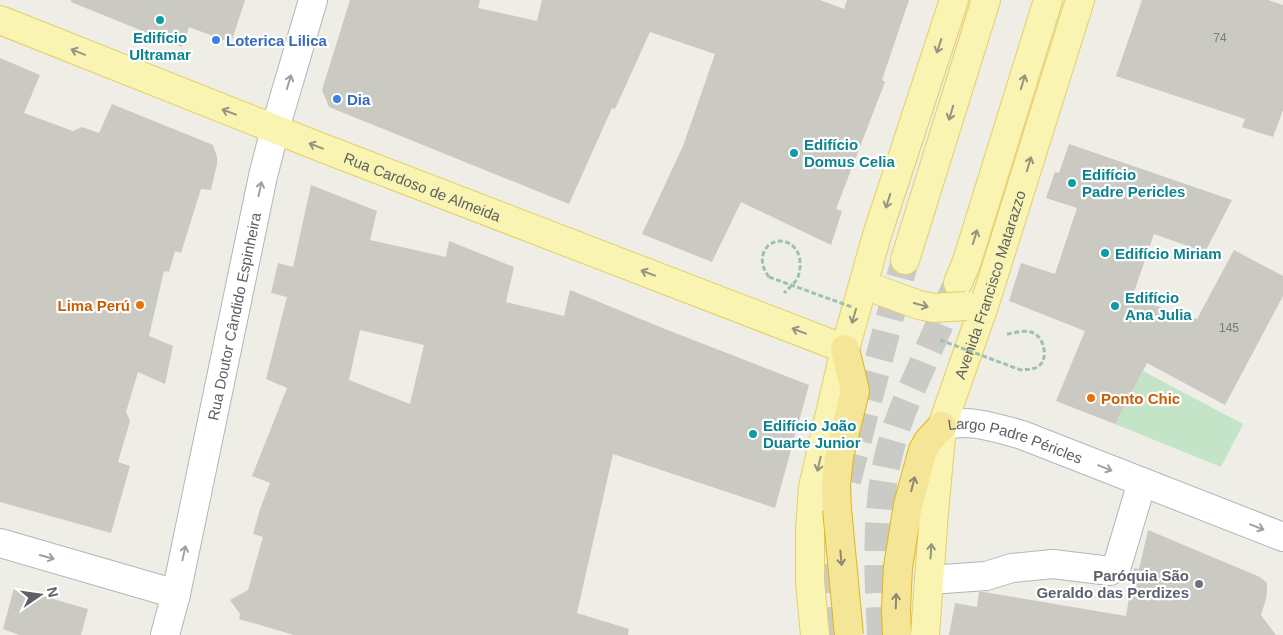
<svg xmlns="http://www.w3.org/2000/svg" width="1283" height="635" viewBox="0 0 1283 635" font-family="Helvetica,sans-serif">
<rect width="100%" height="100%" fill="#eeede6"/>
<path fill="#c4e4c8" d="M 1143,371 L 1243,424 L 1221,467 L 1115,424 Z"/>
<path fill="#cac9c2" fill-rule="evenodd" d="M 71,0 L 245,0 L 231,43 L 189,27 L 182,47 L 71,2 Z
M 350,0 L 480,0 L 478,8 L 537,21 L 542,0 L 820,0 L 844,9 L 847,0 L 909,0 L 882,80 L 885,82 L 836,209 L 842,211 L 831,245 L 741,202 L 712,262 L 642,234 L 683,146 L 715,54 L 650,32 L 615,109 L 612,108 L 569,204 L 329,107 L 322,90 Z
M 1142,0 L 1268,0 L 1283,5 L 1283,110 L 1273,137 L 1242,127 L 1245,119 L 1116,76 Z
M 0,58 L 40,75 L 24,113 L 73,131 L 82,127 L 99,133 L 112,104 L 213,145 L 217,157 L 217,164 L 211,190 L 201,189 L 181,253 L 175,251 L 169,272 L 164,271 L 149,336 L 173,346 L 165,384 L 138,372 L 126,412 L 130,421 L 118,462 L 130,466 L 111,533 L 0,502 Z
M 1069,144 L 1232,200 L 1205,252 L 1154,234 L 1132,298 L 1197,319 L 1234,250 L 1283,276 L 1283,296 L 1225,405 L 1147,363 L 1115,424 L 1056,401 L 1085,331 L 1009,301 L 1021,263 L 1055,274 L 1077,208 L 1046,198 L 1055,172 L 1059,173 Z
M 311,185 L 377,211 L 370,240 L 446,257 L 449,241 L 514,267 L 506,302 L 564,316 L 570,290 L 665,329 L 809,385 L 775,508 L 613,454 L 577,613 L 629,629 L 628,635 L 294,635 L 239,619 L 240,614 L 230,600 L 248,590 L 263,537 L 253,534 L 260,509 L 270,483 L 252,476 L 287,388 L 266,379 L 287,297 L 271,293 L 278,263 L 293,267 ZM 360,330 L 424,345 L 410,404 L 349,380 Z
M 1148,530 L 1260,577 L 1267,583 L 1267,591 L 1266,599 L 1261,615 L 1276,635 L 949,635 L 955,603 L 977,607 L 979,592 L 984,592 L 1126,616 L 1134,568 L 1139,569 Z
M 14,588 L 88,609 L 81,635 L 19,635 L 3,629 Z"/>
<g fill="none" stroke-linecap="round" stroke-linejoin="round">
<path stroke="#cacac6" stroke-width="28" stroke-dasharray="28 14" stroke-linecap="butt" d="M 847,481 L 905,260
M 832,635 L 830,573 L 834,550
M 881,635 C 878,572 874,504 892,442 C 899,417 910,392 921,368 C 932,341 944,315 955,288"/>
<g stroke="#b3b5b9" stroke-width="30">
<g id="minor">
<path id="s1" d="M 942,426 C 968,418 997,428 1022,435 L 1283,537"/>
<path d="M 0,543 L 176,594"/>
<path d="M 929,579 L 944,579 L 986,576 L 1012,568 L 1053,564 L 1110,571 L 1117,566 L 1142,482"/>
<path id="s2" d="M 165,635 L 176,594 L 263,176 L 275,129 L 313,0"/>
</g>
</g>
<g stroke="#e6cf67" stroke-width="30">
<g id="major">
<path id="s3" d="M 0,20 L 320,147 L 845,349"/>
<path d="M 905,260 L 986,0"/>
<path d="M 958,283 L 967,261 L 1048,0"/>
<path d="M 815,635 L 810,582 L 810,530 L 813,487 L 845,349 L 877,235 L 954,0"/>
<path id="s4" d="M 925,635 L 934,512 L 942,426 L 985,303 L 1080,0"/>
</g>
</g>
<g stroke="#e2b612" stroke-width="30">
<path id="highway" d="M 837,509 L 836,485 L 839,457 L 855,391 L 845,349
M 897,635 L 896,609 L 898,567 L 908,505 L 923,450 L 928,441 L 942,426"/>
</g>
<path stroke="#9dc2ab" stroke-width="3" stroke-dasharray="5 2.5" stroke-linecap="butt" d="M 769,277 C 764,270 761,264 763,255 C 768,233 803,237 800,268 C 799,272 799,276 797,279 C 794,284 788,289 784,293
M 1007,334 C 1014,333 1024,330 1031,332 C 1043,335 1049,356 1040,365 C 1035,370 1028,369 1021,370"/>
<use href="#minor" stroke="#fff" stroke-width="28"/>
<use href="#major" stroke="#f9f4b1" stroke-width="28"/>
<use href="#highway" stroke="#f5e697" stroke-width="28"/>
<g stroke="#e6cf67" stroke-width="30" stroke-linecap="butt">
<path id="major-bridge" d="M 878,290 L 919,305 L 934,308 L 966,306"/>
</g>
<g stroke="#e2b612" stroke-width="30" stroke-linecap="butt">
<path id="highway-bridge" d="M 837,509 L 849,635"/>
</g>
<path stroke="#9dc2ab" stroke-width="3" stroke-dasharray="5 2.5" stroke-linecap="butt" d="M 769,277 L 852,307
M 940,340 L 1021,370"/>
<use href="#major-bridge" stroke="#f9f4b1" stroke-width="28"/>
<use href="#highway-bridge" stroke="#f5e697" stroke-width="28"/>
</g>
<defs><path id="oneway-shaft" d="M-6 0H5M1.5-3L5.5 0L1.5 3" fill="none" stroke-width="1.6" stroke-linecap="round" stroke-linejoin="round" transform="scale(1.25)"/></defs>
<g stroke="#949480">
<use href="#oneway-shaft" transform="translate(939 46) rotate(108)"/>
<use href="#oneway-shaft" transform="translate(78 52) rotate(-158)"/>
<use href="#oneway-shaft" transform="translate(1023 82) rotate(-73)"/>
<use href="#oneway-shaft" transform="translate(229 112) rotate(-159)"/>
<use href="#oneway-shaft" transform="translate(951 113) rotate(107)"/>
<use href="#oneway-shaft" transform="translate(316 146) rotate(-159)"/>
<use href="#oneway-shaft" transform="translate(1029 164) rotate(-73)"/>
<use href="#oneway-shaft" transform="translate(888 201) rotate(108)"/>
<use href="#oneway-shaft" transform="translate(975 237) rotate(-73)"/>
<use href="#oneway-shaft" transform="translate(648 273) rotate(-159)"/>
<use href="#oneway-shaft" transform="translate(921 305) rotate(15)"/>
<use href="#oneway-shaft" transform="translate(854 316) rotate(106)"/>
<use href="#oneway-shaft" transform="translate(799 331) rotate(-159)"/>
<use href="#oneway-shaft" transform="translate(819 464) rotate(103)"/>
<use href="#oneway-shaft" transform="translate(931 551) rotate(-86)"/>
</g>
<g stroke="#9ea0a3">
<use href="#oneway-shaft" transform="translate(289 82) rotate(-73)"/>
<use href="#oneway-shaft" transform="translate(260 189) rotate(-78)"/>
<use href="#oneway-shaft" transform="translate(1105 468) rotate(22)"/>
<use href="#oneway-shaft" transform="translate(1257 527) rotate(21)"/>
<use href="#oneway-shaft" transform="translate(184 553) rotate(-78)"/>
<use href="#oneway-shaft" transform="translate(47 557) rotate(16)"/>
</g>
<g stroke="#8b8874">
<use href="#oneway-shaft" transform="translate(913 484) rotate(-76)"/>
<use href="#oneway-shaft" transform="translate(841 558) rotate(85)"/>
<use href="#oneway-shaft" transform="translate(896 601) rotate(-88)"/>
</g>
<g fill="#0f9aa8" stroke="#fff" stroke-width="2">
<circle cx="160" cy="20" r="5"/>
<circle cx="794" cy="153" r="5"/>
<circle cx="1072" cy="183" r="5"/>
<circle cx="1105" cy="253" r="5"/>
<circle cx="1115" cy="306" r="5"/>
<circle cx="753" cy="434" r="5"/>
</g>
<g fill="#3f7fe0" stroke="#fff" stroke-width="2">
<circle cx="216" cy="40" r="5"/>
<circle cx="337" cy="99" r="5"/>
</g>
<g fill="#e8710a" stroke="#fff" stroke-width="2">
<circle cx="140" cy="305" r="5"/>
<circle cx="1091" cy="398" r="5"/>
</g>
<circle fill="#6b7280" stroke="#fff" stroke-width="2" cx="1199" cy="584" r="5"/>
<g text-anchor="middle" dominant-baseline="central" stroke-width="4.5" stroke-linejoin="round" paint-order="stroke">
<g font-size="12" fill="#787a7c">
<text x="1220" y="38">74</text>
<text x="1229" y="328">145</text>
</g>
<g font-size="15" font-weight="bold" fill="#0d838f" stroke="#fff" text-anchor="start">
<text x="160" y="37" text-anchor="middle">Edifício<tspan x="160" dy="17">Ultramar</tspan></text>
<text x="804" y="144">Edifício<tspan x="804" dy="17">Domus Celia</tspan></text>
<text x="1082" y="174">Edifício<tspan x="1082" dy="17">Padre Pericles</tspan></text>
<text x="1115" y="253">Edifício Miriam</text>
<text x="1125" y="297">Edifício<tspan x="1125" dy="17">Ana Julia</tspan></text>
<text x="763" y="425">Edifício João<tspan x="763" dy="17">Duarte Junior</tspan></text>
</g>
<g font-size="15" font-weight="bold" fill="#366cbe" stroke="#fff" text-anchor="start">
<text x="226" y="40">Loterica Lilica</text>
<text x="347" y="99">Dia</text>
</g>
<g font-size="15" fill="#5d6065" stroke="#fff">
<text stroke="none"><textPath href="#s3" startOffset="454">Rua Cardoso de Almeida</textPath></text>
<text stroke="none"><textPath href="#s4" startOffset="359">Avenida Francisco Matarazzo</textPath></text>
<text stroke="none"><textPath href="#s2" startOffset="326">Rua Doutor Cândido Espinheira</textPath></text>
<text stroke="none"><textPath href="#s1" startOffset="76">Largo Padre Péricles</textPath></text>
</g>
<g font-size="15" font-weight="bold" fill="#c56008" stroke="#fff" text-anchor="end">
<text x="130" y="305">Lima Perú</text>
<text x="1101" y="398" text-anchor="start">Ponto Chic</text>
</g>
<g font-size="15" font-weight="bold" fill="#5b616d" stroke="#fff" text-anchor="end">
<text x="1189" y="575">Paróquia São<tspan x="1189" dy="17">Geraldo das Perdizes</tspan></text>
</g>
</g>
<g transform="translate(40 595) rotate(77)" stroke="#ffffff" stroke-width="4" paint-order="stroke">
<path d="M0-4L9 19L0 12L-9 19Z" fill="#5d6065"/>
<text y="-8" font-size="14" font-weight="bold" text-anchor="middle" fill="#5d6065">N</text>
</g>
</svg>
